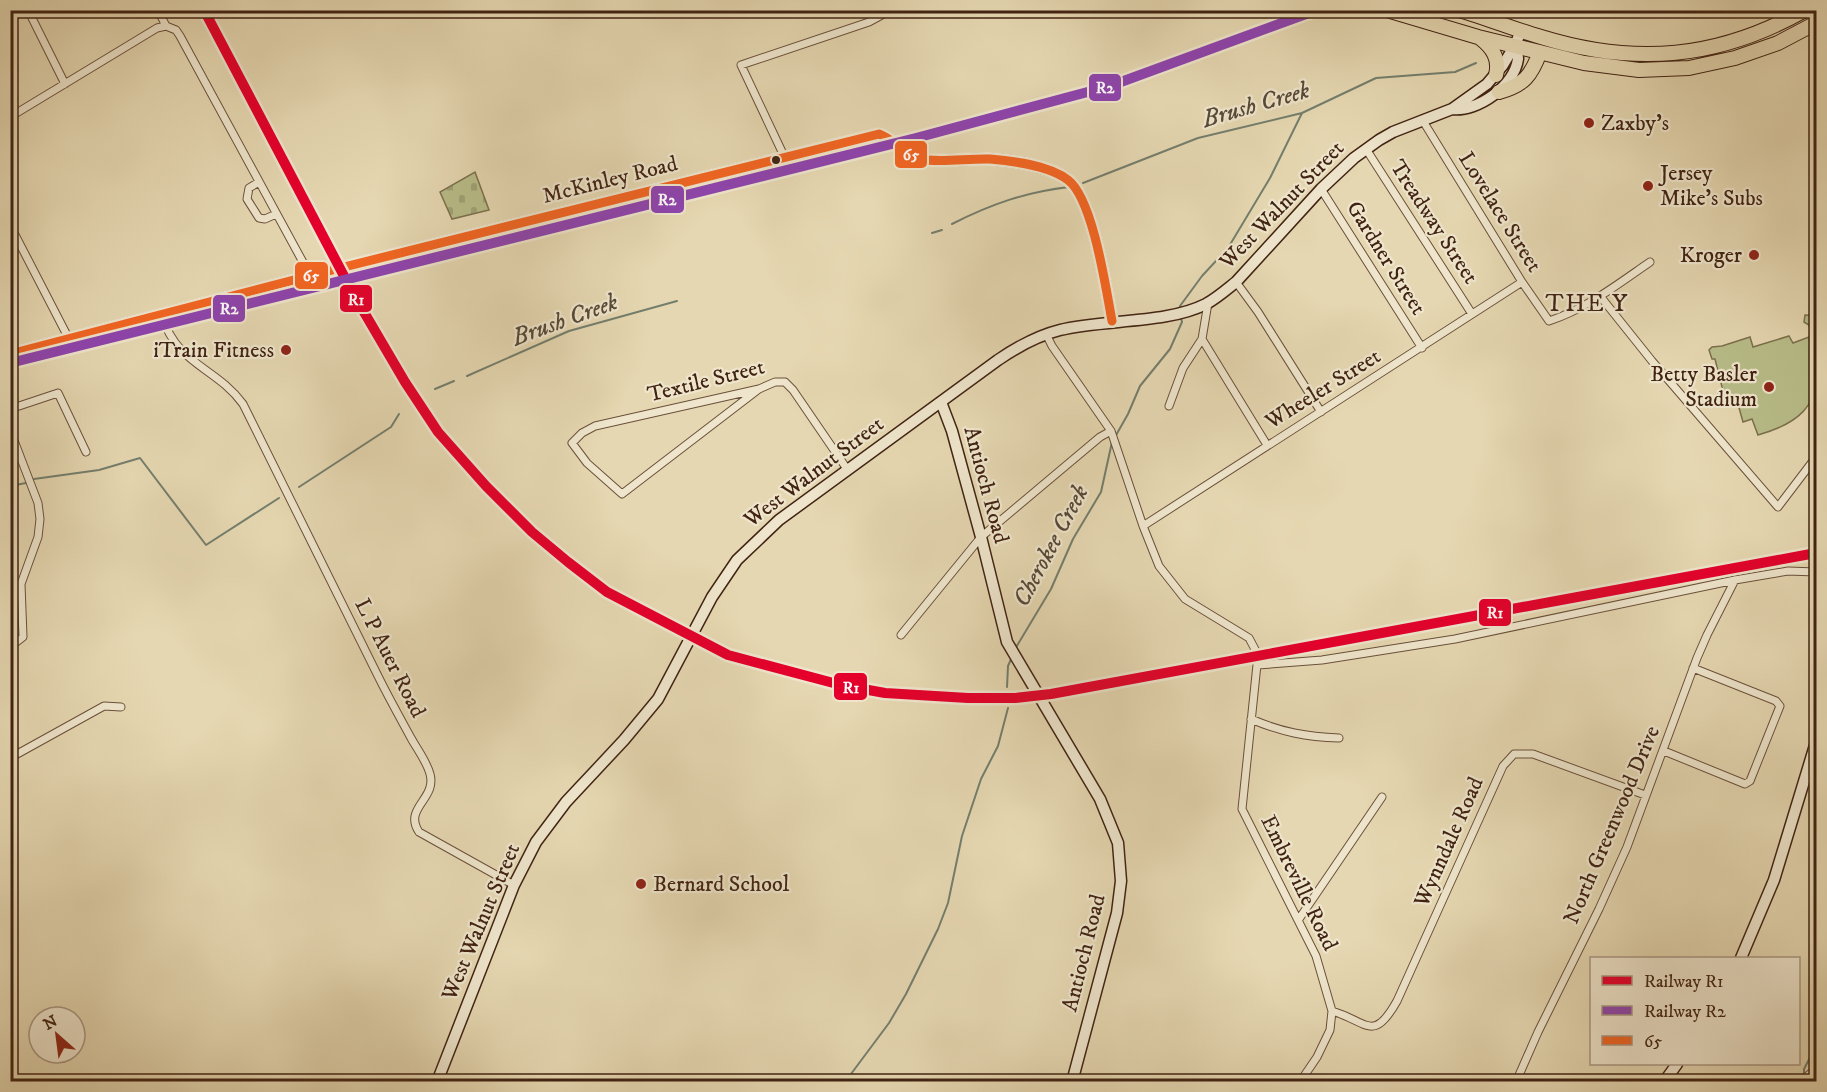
<svg xmlns="http://www.w3.org/2000/svg" width="1827" height="1092" viewBox="0 0 1827 1092" font-family="'IM FELL DW Pica',serif">
<defs>
<pattern id="cemetery-stones" width="16" height="16" patternUnits="userSpaceOnUse" patternTransform="scale(1.5)"><rect width="16" height="16" fill="#b8bd89"/><path d="M2 7V4a2 2 0 0 1 4 0v3zM10 15v-3a2 2 0 0 1 4 0v3z" fill="#9fa275"/></pattern>
</defs>
<rect width="100%" height="100%" fill="#e5d7b1"/>
<filter id="stains"><feTurbulence type="fractalNoise" baseFrequency=".00333" numOctaves="4"/><feColorMatrix values="0 0 0 0 .2 0 0 0 0 .09 0 0 0 0 .02 0 0 0 .5 -.17"/></filter>
<radialGradient id="worn" r=".72"><stop offset=".6" stop-color="#630" stop-opacity="0"/><stop offset="1" stop-color="#630" stop-opacity=".3"/></radialGradient>
<path fill="url(#cemetery-stones)" stroke="#7c704e" stroke-width="1.5" d="M 475,172 L 489,210 L 452,219 L 440,192 Z"/>
<path fill="#b8bd89" stroke="#7c704e" stroke-width="1.5" d="M 1805,315 L 1816,316 L 1816,346 L 1809,325 L 1804,322 Z
M 1789,336 L 1793,343 L 1809,337 C 1811,346 1815,355 1816,364 C 1822,407 1794,425 1758,435 L 1752,419 L 1743,422 L 1736,397 L 1730,399 L 1729,394 L 1720,399 L 1718,393 L 1723,391 L 1715,359 L 1712,359 L 1709,350 L 1712,347 L 1722,346 L 1750,337 L 1753,347 Z"/>
<g fill="none" stroke-linecap="round" stroke-linejoin="round">
<path stroke="#747e6d" stroke-width="2" d="M 1550,14 L 1579,13 L 1588,10
M 1083,183 L 1198,138 L 1302,113 L 1376,78 L 1455,72 L 1476,63
M 952,224 C 991,204 1026,192 1069,187
M 932,233 L 942,230
M 1180,309 L 1180,306 L 1202,276 L 1228,248 L 1270,178 L 1302,113
M 467,376 L 569,331 L 677,301
M 435,389 L 454,381
M 1115,437 L 1128,414 L 1140,386 L 1170,349 L 1182,322 L 1181,318
M 34,479 L 99,470 L 140,458 L 206,545 L 279,498
M 10,486 L 26,483
M 299,487 L 391,427 L 399,414
M 1015,649 L 1051,589 L 1073,539 L 1101,492 L 1112,442
M 1007,687 L 1008,666 L 1012,657
M 1804,1076 L 1804,1069 L 1816,1046
M 845,1082 L 889,1023 L 906,994 L 938,929 L 948,903 L 962,836 L 981,779 L 998,746 L 1008,708"/>
<g stroke="#6a503a" stroke-width="9">
<path id="street" d="M 28,10 L 65,84
M 158,10 L 166,26 L 176,30 L 180,36 L 311,277
M 10,117 L 157,28 L 166,26
M 1423,121 L 1522,282 L 1549,321 C 1586,309 1618,284 1650,262
M 1366,149 L 1472,314
M 784,156 L 741,65 L 869,22 L 891,10
M 259,182 L 249,188 L 247,199 L 259,218 L 265,219 L 276,214
M 1321,189 L 1422,348
M 10,225 L 69,339
M 1236,282 L 1258,312 L 1321,412
M 1600,296 L 1652,361 L 1778,507 L 1816,457
M 162,316 C 177,365 216,367 243,404 C 288,495 334,586 379,678 C 389,698 400,718 411,738 C 417,749 427,762 430,774 C 437,799 403,808 419,832 L 514,885
M 1046,334 L 1052,346 L 1111,431 L 1143,526 L 1159,566 L 1185,599 L 1249,638 L 1258,655 L 1242,809 L 1316,956 L 1332,1011 L 1330,1030 L 1317,1057 L 1300,1082
M 1202,339 L 1267,445
M 759,389 L 622,494 L 587,463 L 572,443 L 582,433 L 595,426 L 759,389 L 775,382 L 785,382 L 793,390 L 847,469
M 1169,406 L 1183,368 L 1202,339 L 1208,303
M 10,409 L 58,393 L 86,452
M 10,430 L 38,503 L 40,519 L 38,537 L 21,584 L 23,637 L 10,647
M 1143,526 L 1522,282
M 901,635 L 981,537 L 1100,437 L 1111,431
M 1258,665 L 1322,660 L 1455,639 L 1735,580 L 1788,571 L 1816,572
M 1251,719 C 1281,732 1307,737 1339,738
M 1664,751 L 1745,784 L 1750,781 L 1780,706 L 1776,701 L 1693,668
M 10,758 L 104,706 L 121,707
M 10,859 L 12,862 L 10,867
M 1299,919 L 1382,797
M 1332,1011 C 1367,1021 1373,1044 1397,1001 L 1503,766 L 1514,754 L 1533,754 L 1645,795
M 1516,1082 L 1538,1032 L 1599,909 L 1627,847 L 1697,658 L 1707,635 L 1735,580
M 1800,1082 L 1816,1069"/>
</g>
<g stroke="#412313" stroke-width="13">
<path id="secondary" d="M 1452,109 C 1478,112 1514,86 1518,59 C 1518,55 1516,49 1515,45
M 10,354 L 340,268 L 879,134 C 895,140 904,154 921,159 C 938,163 970,158 990,159 C 1013,161 1049,165 1068,180 C 1093,199 1106,289 1112,321
M 941,402 L 952,431 L 981,537 L 1007,642 L 1100,799 L 1118,843 L 1121,881 L 1117,913 L 1072,1082
M 1741,958 L 1774,880 L 1816,742
M 437,1082 L 514,885 L 536,842 L 566,802 L 624,740 L 658,699 L 712,597 L 737,560 L 779,520 L 998,360 C 1017,347 1036,336 1060,330 C 1104,319 1167,324 1206,304 C 1217,298 1226,290 1236,282 L 1321,189 L 1354,158 L 1379,140 L 1393,132 L 1452,109 L 1487,84 L 1503,65 L 1515,45 L 1521,31
M 1664,1082 L 1677,1064"/>
</g>
<g stroke="#412313" stroke-width="16">
<path id="highway" d="M 1387,10 L 1478,37 L 1584,63 L 1639,70 L 1689,68 L 1735,58 L 1778,43 L 1816,23
M 1459,10 C 1487,18 1513,29 1541,37 C 1635,66 1718,59 1805,10
M 1480,38 C 1493,48 1500,59 1496,75
M 1499,92 C 1524,85 1531,76 1540,52"/>
</g>
<use href="#street" stroke="#eee5cc" stroke-width="7"/>
<use href="#secondary" stroke="#eee5cc" stroke-width="10"/>
<use href="#highway" stroke="#e5d7b1" stroke-width="14"/>
<g stroke="#eee5cc" stroke-width="14">
<path id="bus-1" d="M 10,354 L 340,268 L 879,134 C 895,140 904,154 921,159 C 938,163 970,158 990,159 C 1013,161 1049,165 1068,180 C 1093,199 1106,289 1112,321"/>
</g>
<use href="#bus-1" stroke="#f26522" stroke-width="9"/>
<g stroke="#eee5cc" stroke-width="15">
<path id="rail-1" d="M 204,10 L 354,295 L 405,382 L 438,432 L 486,486 L 532,532 L 568,562 L 607,592 L 728,655 L 841,685 L 885,693 L 968,698 L 1015,698 L 1051,694 L 1816,553"/>
</g>
<g stroke="#eee5cc" stroke-width="15">
<path id="rail-2" d="M 10,363 L 916,138 L 1110,86 L 1317,10"/>
</g>
<use href="#rail-1" stroke="#e4002b" stroke-width="10"/>
<use href="#rail-2" stroke="#8e44ad" stroke-width="10"/>
</g>
<g fill="#8f2418" stroke="#eee5cc" stroke-width="2">
<circle cx="1589" cy="123" r="6"/>
<circle cx="1648" cy="186" r="6"/>
<circle cx="1754" cy="255" r="6"/>
<circle cx="286" cy="350" r="6"/>
<circle cx="1769" cy="387" r="6"/>
<circle cx="641" cy="884" r="6"/>
</g>
<circle fill="#412313" stroke="#eee5cc" stroke-width="2" cx="776" cy="160" r="5"/>
<g text-anchor="middle" dominant-baseline="central" stroke-width="4.5" stroke-linejoin="round" paint-order="stroke">
<g font-size="22" fill="#412313" stroke="#eee5cc" text-anchor="start">
<text x="1601" y="123">Zaxby's</text>
<text x="1660" y="173">Jersey<tspan x="1660" dy="25">Mike's Subs</tspan></text>
<text x="1742" y="255" text-anchor="end">Kroger</text>
<text x="274" y="350" text-anchor="end">iTrain Fitness</text>
<text x="1757" y="374" text-anchor="end">Betty Basler<tspan x="1757" dy="25">Stadium</tspan></text>
<text x="653" y="884">Bernard School</text>
</g>
<g font-size="22" fill="#412313" stroke="#eee5cc">
<text transform="translate(610 180) rotate(-14)">McKinley Road</text>
<text transform="translate(1282 205) rotate(-46)">West Walnut Street</text>
<text transform="translate(1500 212) rotate(58)">Lovelace Street</text>
<text transform="translate(1434 222) rotate(57)">Treadway Street</text>
<text transform="translate(1386 258) rotate(58)">Gardner Street</text>
<text transform="translate(706 381) rotate(-14)">Textile Street</text>
<text transform="translate(1323 389) rotate(-32)">Wheeler Street</text>
<text transform="translate(814 472) rotate(-37)">West Walnut Street</text>
<text transform="translate(986 485) rotate(75)">Antioch Road</text>
<text transform="translate(390 658) rotate(63)">L P Auer Road</text>
<text transform="translate(1612 825) rotate(-67)">North Greenwood Drive</text>
<text transform="translate(1449 842) rotate(-66)">Wynndale Road</text>
<text transform="translate(1299 883) rotate(64)">Embreville Road</text>
<text transform="translate(481 922) rotate(-67)">West Walnut Street</text>
<text transform="translate(1084 953) rotate(-76)">Antioch Road</text>
</g>
<g font-size="24" font-style="italic" fill="#564938" stroke="#eee5cc">
<text transform="translate(1256 105) rotate(-16)">Brush Creek</text>
<text transform="translate(565 320) rotate(-20)">Brush Creek</text>
<text transform="translate(1051 546) rotate(-62)">Cherokee Creek</text>
</g>
<g font-size="24" letter-spacing="1.5" fill="#412313" stroke="#eee5cc">
<text x="1587" y="304">THE Y</text>
</g>
</g>
<g stroke="#eee5cc" stroke-width="2">
<rect x="1088" y="73" width="34" height="29" rx="6" fill="#8e44ad"/>
<rect x="894" y="140" width="34" height="29" rx="6" fill="#f26522"/>
<rect x="650" y="185" width="35" height="29" rx="6" fill="#8e44ad"/>
<rect x="294" y="261" width="35" height="29" rx="6" fill="#f26522"/>
<rect x="339" y="284" width="34" height="29" rx="6" fill="#e4002b"/>
<rect x="212" y="294" width="34" height="29" rx="6" fill="#8e44ad"/>
<rect x="1478" y="598" width="34" height="29" rx="6" fill="#e4002b"/>
<rect x="833" y="672" width="35" height="29" rx="6" fill="#e4002b"/>
</g>
<g font-size="16" text-anchor="middle" font-weight="bold" fill="#fff">
<text x="1105" y="93">R2</text>
<text x="911" y="160">65</text>
<text x="667" y="205">R2</text>
<text x="311" y="281">65</text>
<text x="356" y="305">R1</text>
<text x="229" y="314">R2</text>
<text x="1495" y="618">R1</text>
<text x="851" y="693">R1</text>
</g>
<rect width="1827" height="1092" fill="none" stroke="#e5d7b1" stroke-width="36"/>
<rect x="12" y="12" width="1803" height="1068" fill="none" stroke="#412313" stroke-width="3"/>
<rect x="18" y="18" width="1791" height="1056" fill="none" stroke="#412313" stroke-width="1.5"/>
<rect x="1590" y="957" width="210" height="108" fill="#eee5cc" stroke="#a99782" stroke-width="1.5"/>
<rect x="1602" y="976" width="30" height="9" fill="#e4002b" stroke="#a99782" stroke-width="1.5"/>
<text x="1644" y="987" font-size="18" fill="#412313">Railway R1</text>
<rect x="1602" y="1006" width="30" height="9" fill="#8e44ad" stroke="#a99782" stroke-width="1.5"/>
<text x="1644" y="1017" font-size="18" fill="#412313">Railway R2</text>
<rect x="1602" y="1036" width="30" height="9" fill="#f26522" stroke="#a99782" stroke-width="1.5"/>
<text x="1644" y="1047" font-size="18" fill="#412313">65</text>
<g transform="translate(57 1035) rotate(332)"><circle r="28" fill="#eee5cc" stroke="#a99782" stroke-width="1.5"/>
<path d="M0-4.5L10 22L0 15L-10 22Z" fill="#8f2418"/>
<text y="-9" font-size="16" font-weight="bold" text-anchor="middle" fill="#412313">N</text>
</g>
<rect width="100%" height="100%" filter="url(#stains)"/>
<rect width="100%" height="100%" fill="url(#worn)"/>
</svg>
